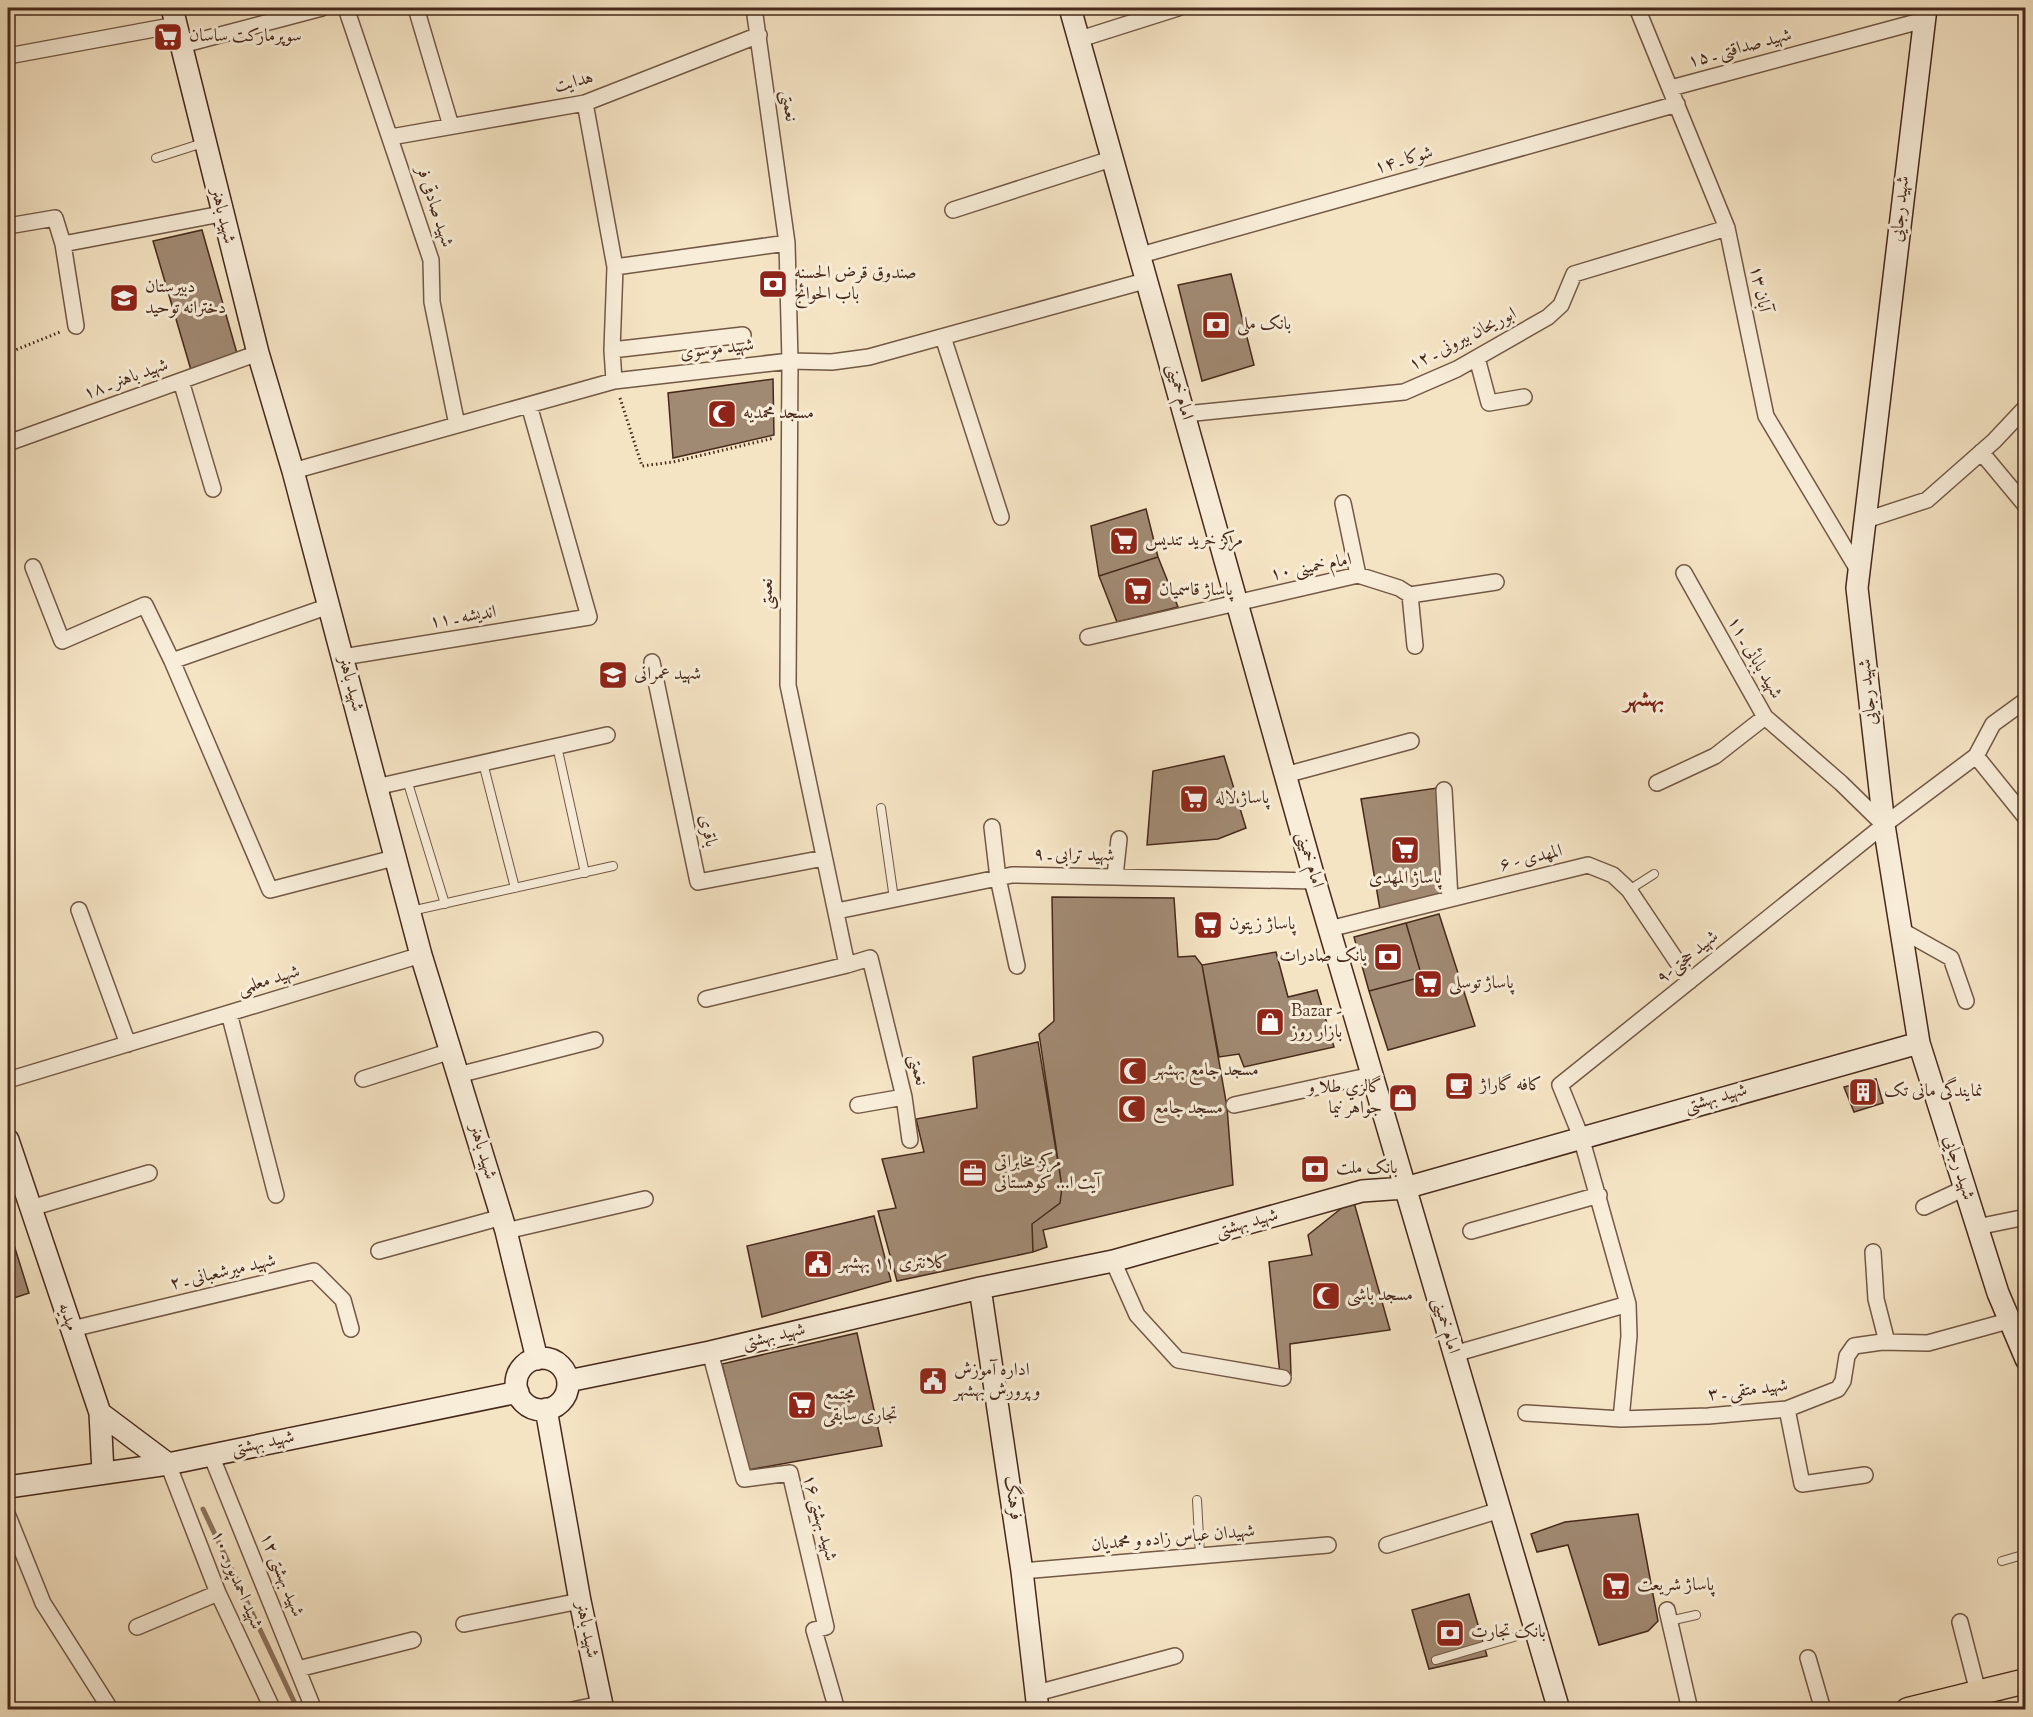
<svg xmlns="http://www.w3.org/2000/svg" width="2033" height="1717" viewBox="0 0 2033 1717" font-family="'Sorts Mill Goudy',Amiri,serif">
<rect width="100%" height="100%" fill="#f5e4c4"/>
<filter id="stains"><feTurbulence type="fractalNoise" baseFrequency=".00333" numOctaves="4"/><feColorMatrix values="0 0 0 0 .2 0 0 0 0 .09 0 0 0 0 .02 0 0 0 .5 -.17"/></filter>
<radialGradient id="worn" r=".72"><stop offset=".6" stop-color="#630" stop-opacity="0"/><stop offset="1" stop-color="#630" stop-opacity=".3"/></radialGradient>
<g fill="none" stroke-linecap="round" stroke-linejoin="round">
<path stroke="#8c735e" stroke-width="5" d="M 203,1509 L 298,1710"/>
</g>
<path fill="#a18a73" stroke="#46291b" stroke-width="1.5" d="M 202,230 L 238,357 L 191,370 L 153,241 Z
M 1231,274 L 1254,365 L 1202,381 L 1178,285 Z
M 773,379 L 774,435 L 673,458 L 668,393 Z
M 1146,509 L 1158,557 L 1099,576 L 1091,526 Z
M 1158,557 L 1178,607 L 1117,622 L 1099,576 Z
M 1224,756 L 1246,828 L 1218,839 L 1147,845 L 1153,771 Z
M 1437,788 L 1444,900 L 1381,915 L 1361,799 Z
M 1052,897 L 1174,898 L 1178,957 L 1195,956 L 1202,965 L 1227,1107 L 1233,1185 L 1043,1230 L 1047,1247 L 1033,1252 L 1032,1224 L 1060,1203 L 1062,1187 L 1039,1034 L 1054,1021 Z
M 1439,914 L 1475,1026 L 1388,1050 L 1369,991 L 1422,977 L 1406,923 Z
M 1406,923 L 1422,977 L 1369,991 L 1354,937 Z
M 1276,952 L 1288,997 L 1317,990 L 1334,1047 L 1244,1067 L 1239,1054 L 1219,1057 L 1202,965 Z
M 1038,1042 L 1062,1187 L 1060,1203 L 1032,1224 L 1033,1252 L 897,1281 L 878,1211 L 896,1208 L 882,1159 L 924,1152 L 916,1119 L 977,1108 L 973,1057 Z
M 1876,1079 L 1883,1103 L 1854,1112 L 1844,1087 Z
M 1353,1199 L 1390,1330 L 1290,1344 L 1291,1375 L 1280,1375 L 1269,1262 L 1312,1255 L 1308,1235 Z
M 874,1216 L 891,1281 L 762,1317 L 747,1246 Z
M 8,1226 L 29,1293 L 8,1300 Z
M 857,1333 L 882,1446 L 748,1470 L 722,1364 Z
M 1638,1514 L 1658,1621 L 1648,1631 L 1599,1645 L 1568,1545 L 1537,1552 L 1531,1534 L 1565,1522 Z
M 1469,1594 L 1487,1656 L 1429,1669 L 1412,1610 Z"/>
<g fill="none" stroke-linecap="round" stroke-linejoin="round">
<g stroke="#725845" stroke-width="10">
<path id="lane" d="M 156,158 L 203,143
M 557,746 L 585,873
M 483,763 L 515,888
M 407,780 L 445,904
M 881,808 L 894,899
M 1629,890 L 1654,874
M 411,911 L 613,866
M 1197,1500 L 1200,1555
M 2002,1561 L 2026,1554
M 1669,1621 L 1696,1615
M 1436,1660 L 1534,1631"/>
</g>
<g stroke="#725845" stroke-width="18">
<path id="street" d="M 346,8 L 431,260 L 432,302 L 457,425
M 416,8 L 451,126
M 754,8 L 787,243 L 790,361 L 788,685 L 847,965 L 870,958 L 904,1097 L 910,1140
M 1637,8 L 1727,228 L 1766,416 L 1858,570
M 1077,40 L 1178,8
M 182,45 L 322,8
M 8,56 L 176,25
M 1671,88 L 1924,20
M 585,103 L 615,267 L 612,350 L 614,381
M 391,137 L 585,103 L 759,35
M 953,210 L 1111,159
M 8,226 L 55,218 L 63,244
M 1141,255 L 1677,104
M 615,267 L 787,243
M 76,326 L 63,244 L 221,214
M 943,337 L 1001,517
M 612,350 L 743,335
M 1477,358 L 1489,403 L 1524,397
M 181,381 L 213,489
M 1185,414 L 1404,392 L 1457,369 L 1548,317 L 1561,305 L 1574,274 L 1727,228
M 8,443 L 258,353
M 1981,452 L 2026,506
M 293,471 L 614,381 L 790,361 L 832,362 L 869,357 L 1148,280
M 1343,503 L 1358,575
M 1866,520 L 1927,500 L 1994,441 L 2026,407
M 33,567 L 62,641 L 145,605 L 172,661 L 270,890 L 394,858
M 1684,573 L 1765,717 L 1841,783 L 1884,825
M 1410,595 L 1415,646
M 1088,637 L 1358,575 L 1399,588 L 1410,595 L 1496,582
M 343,657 L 589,617 L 529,405
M 172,661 L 329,606
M 652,662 L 698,882 L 824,858
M 1976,756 L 1993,724 L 2026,700
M 1285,775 L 1411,741
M 1657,783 L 1715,756 L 1765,717
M 376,787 L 607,735
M 1444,790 L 1450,899
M 992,827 L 998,878 L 1017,966
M 1115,876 L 1119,839
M 79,910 L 128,1044
M 837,911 L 1012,875 L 1315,881
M 1329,929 L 1588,865 L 1613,875 L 1629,890 L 1690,981
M 1901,930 L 1951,958 L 1966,1001
M 706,999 L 847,965
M 229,1013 L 276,1195
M 458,1075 L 595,1040
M 363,1079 L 451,1051
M 8,1080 L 421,955
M 858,1105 L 904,1097
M 1234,1105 L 1372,1075
M 1924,1207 L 1965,1188
M 31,1208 L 149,1173
M 1977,1227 L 2026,1217
M 506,1231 L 645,1199
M 1471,1231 L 1599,1195
M 379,1251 L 502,1217
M 1873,1252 L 1876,1299 L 1887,1342
M 1113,1261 L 1137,1315 L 1178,1360 L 1283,1378
M 72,1329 L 314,1271 L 343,1300 L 351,1329
M 710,1352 L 744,1479 L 790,1473 L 826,1627 L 814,1630 L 837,1710
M 1454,1354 L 1628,1304
M 1787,1409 L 1802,1484 L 1865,1475
M 1526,1413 L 1621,1419 L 1708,1416 L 1787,1409 L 1838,1389 L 1843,1381 L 1847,1356 L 1854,1346 L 1882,1342 L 1928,1343 L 2008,1321
M 1621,1419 L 1629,1336 L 1628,1304 L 1581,1137 L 1560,1085 L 1884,825 L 1976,756 L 2026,818
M 211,1455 L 314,1710
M 168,1464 L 218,1593 L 273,1710
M 8,1516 L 43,1603 L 109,1707
M 1387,1545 L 1500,1510
M 1022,1571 L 1328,1545
M 1667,1610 L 1690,1710
M 1960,1622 L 1978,1692
M 464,1624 L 580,1601
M 137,1627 L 218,1593
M 1808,1658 L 1823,1710
M 298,1669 L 413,1640
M 1037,1693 L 1175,1656
M 572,1710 L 601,1704"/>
</g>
<g stroke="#46291b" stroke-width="24">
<path id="secondary" d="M 172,8 L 258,353 L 293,471 L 421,955 L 506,1231 L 537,1359
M 1070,8 L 1315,881 L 1559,1710
M 1926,8 L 1857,588 L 1884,825 L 1919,1043 L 1998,1293 L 2026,1359
M 8,1140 L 100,1413 L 168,1464
M 980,1288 L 1022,1571 L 1038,1710
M516 1384a26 26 0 1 1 52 0a26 26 0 1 1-52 0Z
M 568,1381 L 710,1352 L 980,1288 L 1113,1261 L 1362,1191 L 1405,1188 L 1919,1043
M 546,1409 L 580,1601 L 603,1710
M 100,1413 L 103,1473
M 8,1487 L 168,1464 L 518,1392"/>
</g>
<g stroke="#46291b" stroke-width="27">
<path id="primary" d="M 1908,1710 L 2026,1681"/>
</g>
<path stroke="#46291b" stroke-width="3" stroke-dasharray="1.5 3" stroke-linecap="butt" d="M 8,353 L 60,332
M 620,398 L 642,466 L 673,462 L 774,438"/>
<use href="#lane" stroke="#f8edd9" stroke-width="8"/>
<use href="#street" stroke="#f8edd9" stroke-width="15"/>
<use href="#secondary" stroke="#f8edd9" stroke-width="21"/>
<use href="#primary" stroke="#f5e4c4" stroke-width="24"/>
</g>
<defs>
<g id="supermarket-square" transform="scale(1.5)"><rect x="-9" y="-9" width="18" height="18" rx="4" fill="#8f2418" stroke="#f8edd9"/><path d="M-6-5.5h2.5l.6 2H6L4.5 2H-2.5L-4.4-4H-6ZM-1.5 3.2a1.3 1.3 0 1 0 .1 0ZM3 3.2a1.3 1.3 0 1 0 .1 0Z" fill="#fff"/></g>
<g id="bank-square" transform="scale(1.5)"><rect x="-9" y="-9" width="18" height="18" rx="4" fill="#8f2418" stroke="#f8edd9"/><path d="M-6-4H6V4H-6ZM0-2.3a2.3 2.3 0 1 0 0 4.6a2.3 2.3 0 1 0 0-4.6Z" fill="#fff"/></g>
<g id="school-square" transform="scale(1.5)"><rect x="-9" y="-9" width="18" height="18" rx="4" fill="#8f2418" stroke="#f8edd9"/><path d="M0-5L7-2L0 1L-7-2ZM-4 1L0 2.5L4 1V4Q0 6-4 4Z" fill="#fff"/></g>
<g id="mosque-square" transform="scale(1.5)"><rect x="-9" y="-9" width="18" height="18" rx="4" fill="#8f2418" stroke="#f8edd9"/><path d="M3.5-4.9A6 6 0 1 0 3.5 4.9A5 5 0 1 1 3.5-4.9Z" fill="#fff"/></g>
<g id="shop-square" transform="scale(1.5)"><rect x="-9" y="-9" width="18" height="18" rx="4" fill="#8f2418" stroke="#f8edd9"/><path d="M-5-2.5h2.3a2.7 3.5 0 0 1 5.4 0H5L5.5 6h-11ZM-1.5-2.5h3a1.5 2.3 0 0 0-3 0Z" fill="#fff"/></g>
<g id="cafe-square" transform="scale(1.5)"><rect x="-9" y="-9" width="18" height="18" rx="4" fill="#8f2418" stroke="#f8edd9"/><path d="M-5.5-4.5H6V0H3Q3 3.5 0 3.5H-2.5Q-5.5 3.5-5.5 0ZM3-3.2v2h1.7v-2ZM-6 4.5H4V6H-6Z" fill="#fff"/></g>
<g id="building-square" transform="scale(1.5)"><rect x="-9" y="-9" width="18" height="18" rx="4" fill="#8f2418" stroke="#f8edd9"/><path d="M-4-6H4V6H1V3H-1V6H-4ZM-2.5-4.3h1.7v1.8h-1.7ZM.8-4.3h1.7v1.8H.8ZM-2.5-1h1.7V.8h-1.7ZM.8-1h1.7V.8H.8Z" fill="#fff"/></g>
<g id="office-square" transform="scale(1.5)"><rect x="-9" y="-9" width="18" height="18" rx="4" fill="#8f2418" stroke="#f8edd9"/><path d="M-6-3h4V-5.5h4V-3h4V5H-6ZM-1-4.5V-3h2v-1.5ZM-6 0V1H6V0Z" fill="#fff"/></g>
<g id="civic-square" transform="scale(1.5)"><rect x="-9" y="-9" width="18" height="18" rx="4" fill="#8f2418" stroke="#f8edd9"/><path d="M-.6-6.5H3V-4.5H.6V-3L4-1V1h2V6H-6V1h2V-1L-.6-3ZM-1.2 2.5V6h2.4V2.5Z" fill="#fff"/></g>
</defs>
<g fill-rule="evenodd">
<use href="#supermarket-square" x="168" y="37"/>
<use href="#bank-square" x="773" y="284"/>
<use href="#school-square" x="124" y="298"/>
<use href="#bank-square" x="1216" y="325"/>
<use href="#mosque-square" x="722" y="414"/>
<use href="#supermarket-square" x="1124" y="541"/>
<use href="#supermarket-square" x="1138" y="591"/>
<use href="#school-square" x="613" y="675"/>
<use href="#supermarket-square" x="1194" y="799"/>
<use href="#supermarket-square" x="1405" y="850"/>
<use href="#supermarket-square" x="1208" y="925"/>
<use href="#bank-square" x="1388" y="957"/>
<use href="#supermarket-square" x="1428" y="984"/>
<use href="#shop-square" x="1270" y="1022"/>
<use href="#mosque-square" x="1133" y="1071"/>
<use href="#cafe-square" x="1459" y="1086"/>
<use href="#building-square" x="1863" y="1092"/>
<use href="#shop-square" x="1403" y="1098"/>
<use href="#mosque-square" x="1132" y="1109"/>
<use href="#bank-square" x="1315" y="1169"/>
<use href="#office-square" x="973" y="1173"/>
<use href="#civic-square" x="818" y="1264"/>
<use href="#mosque-square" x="1326" y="1296"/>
<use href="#civic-square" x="933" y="1381"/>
<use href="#supermarket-square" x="802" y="1405"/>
<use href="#supermarket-square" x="1616" y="1586"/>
<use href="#bank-square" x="1450" y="1633"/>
</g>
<g text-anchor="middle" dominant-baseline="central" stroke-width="6" stroke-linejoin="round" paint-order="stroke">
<g font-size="18" fill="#46291b" stroke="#f8edd9" text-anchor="start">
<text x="189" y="37">سوپرمارکت ساسان</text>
<text x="794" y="274">صندوق قرض الحسنه<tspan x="794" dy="21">باب الحوائج</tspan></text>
<text x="145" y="288">دبیرستان<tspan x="145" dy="21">دخترانه توحید</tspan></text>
<text x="1237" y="325">بانک ملی</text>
<text x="743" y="414">مسجد محمدیه</text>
<text x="1145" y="541">مرکز خرید تندیس</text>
<text x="1159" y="591">پاساژ قاسمیان</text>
<text x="634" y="675">شهید عمرانی</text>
<text x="1215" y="799">پاساژ لاله</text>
<text x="1405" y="879" text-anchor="middle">پاساژ المهدی</text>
<text x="1229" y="925">پاساژ زیتون</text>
<text x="1367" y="957" text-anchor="end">بانک صادرات</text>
<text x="1449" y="984">پاساژ توسلی</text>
<text x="1291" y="1012">Bazar -<tspan x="1291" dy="21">بازار روز</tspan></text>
<text x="1154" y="1071">مسجد جامع بهشهر</text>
<text x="1480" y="1086">کافه گاراژ</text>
<text x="1382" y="1088" text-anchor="end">گالري طلا و<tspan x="1382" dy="21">جواهر نيما</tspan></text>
<text x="1884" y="1092">نمایندگی مانی تک</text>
<text x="1153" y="1109">مسجد جامع</text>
<text x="994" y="1163">مرکز مخابراتی<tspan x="994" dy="21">آیت ا... کوهستانی</tspan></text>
<text x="1336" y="1169">بانک ملت</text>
<text x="839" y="1264">کلانتری ۱۱ بهشهر</text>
<text x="1347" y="1296">مسجد باشی</text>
<text x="954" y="1371">اداره آموزش<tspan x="954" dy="21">و پرورش بهشهر</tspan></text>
<text x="823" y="1395">مجتمع<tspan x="823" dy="21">تجاری سابقی</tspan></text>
<text x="1637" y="1586">پاساژ شریعت</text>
<text x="1471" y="1633">بانک تجارت</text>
</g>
<g font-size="18" fill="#46291b" stroke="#f8edd9">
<text transform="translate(1740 49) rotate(-15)">شهید صداقتی ـ ۱۵</text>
<text transform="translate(574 83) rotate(-14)">هدایت</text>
<text transform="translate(788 106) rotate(82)">نعمتی</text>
<text transform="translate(1404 161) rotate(-16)">شوکا ـ ۱۴</text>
<text transform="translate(434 207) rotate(72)">شهید صادقی فر</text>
<text transform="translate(1901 209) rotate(-84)">شهید رجایی</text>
<text transform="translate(222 216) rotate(76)">شهید باهنر</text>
<text transform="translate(1759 289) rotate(79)">۱۳ آبان</text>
<text transform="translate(1463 340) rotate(-27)">ابوریحان بیرونی ـ ۱۲</text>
<text transform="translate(717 350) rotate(-7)">شهید موسوی</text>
<text transform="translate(126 380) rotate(-20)">شهید باهنر ـ ۱۸</text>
<text transform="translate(1179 392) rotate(75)">امام خمینی</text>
<text transform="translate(1311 568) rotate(-11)">امام خمینی ۱۰</text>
<text transform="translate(768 594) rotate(-90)">نعمتی</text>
<text transform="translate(463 618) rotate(-9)">اندیشه ـ ۱۱</text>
<text transform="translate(1754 658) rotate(60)">شهید بابائی ـ ۱۱</text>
<text transform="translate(350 684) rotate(75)">شهید باهنر</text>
<text transform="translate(1869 692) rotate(-96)">شهید رجایی</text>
<text transform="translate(707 831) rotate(78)">باقری</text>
<text transform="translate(1074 856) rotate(1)">شهید ترابی ـ ۹</text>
<text transform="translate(1531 859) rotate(-14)">المهدی - ۶</text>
<text transform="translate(1309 860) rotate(74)">امام خمینی</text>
<text transform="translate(1688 958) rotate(-39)">شهید حجتی-۹</text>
<text transform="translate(269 981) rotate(-17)">شهید معلمی</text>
<text transform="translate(917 1070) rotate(77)">نعمتی</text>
<text transform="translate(1716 1099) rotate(-16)">شهید بهشتی</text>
<text transform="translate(482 1152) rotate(73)">شهید باهنر</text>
<text transform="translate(1958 1168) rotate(72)">شهید رجایی</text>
<text transform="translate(1247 1224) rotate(-16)">شهید بهشتی</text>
<text transform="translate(223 1273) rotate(-13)">شهید میرشعبانی ـ ۲</text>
<text transform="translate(67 1317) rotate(71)">مهدیه</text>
<text transform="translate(1445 1326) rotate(74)">امام خمینی</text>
<text transform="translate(774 1337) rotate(-13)">شهید بهشتی</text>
<text transform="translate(1748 1391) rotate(-7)">شهید متقی ـ ۳</text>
<text transform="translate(263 1444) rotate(-12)">شهید بهشتی</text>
<text transform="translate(1012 1498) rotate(82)">فرهنگ</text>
<text transform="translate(819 1518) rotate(75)">شهید بهشتی ۱۶</text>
<text transform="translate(1173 1539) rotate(-5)">شهیدان عباس زاده و محمدیان</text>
<text transform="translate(281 1575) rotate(68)">شهید بهشتی ۱۲</text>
<text transform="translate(236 1580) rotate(67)">شهید احمدپور ـ ۱۰</text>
<text transform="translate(586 1630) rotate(78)">شهید باهنر</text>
</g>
<g font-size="24" font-weight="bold" fill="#7a1f14" stroke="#f8edd9">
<text x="1644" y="700">بهشهر</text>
</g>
</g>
<rect width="2033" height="1717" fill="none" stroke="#f5e4c4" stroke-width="30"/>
<rect x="9" y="9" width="2015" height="1699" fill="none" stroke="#46291b" stroke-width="3"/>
<rect x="15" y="15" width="2003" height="1687" fill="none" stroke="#46291b" stroke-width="1.5"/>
<rect width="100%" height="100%" filter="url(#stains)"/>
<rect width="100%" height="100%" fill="url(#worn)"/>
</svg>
